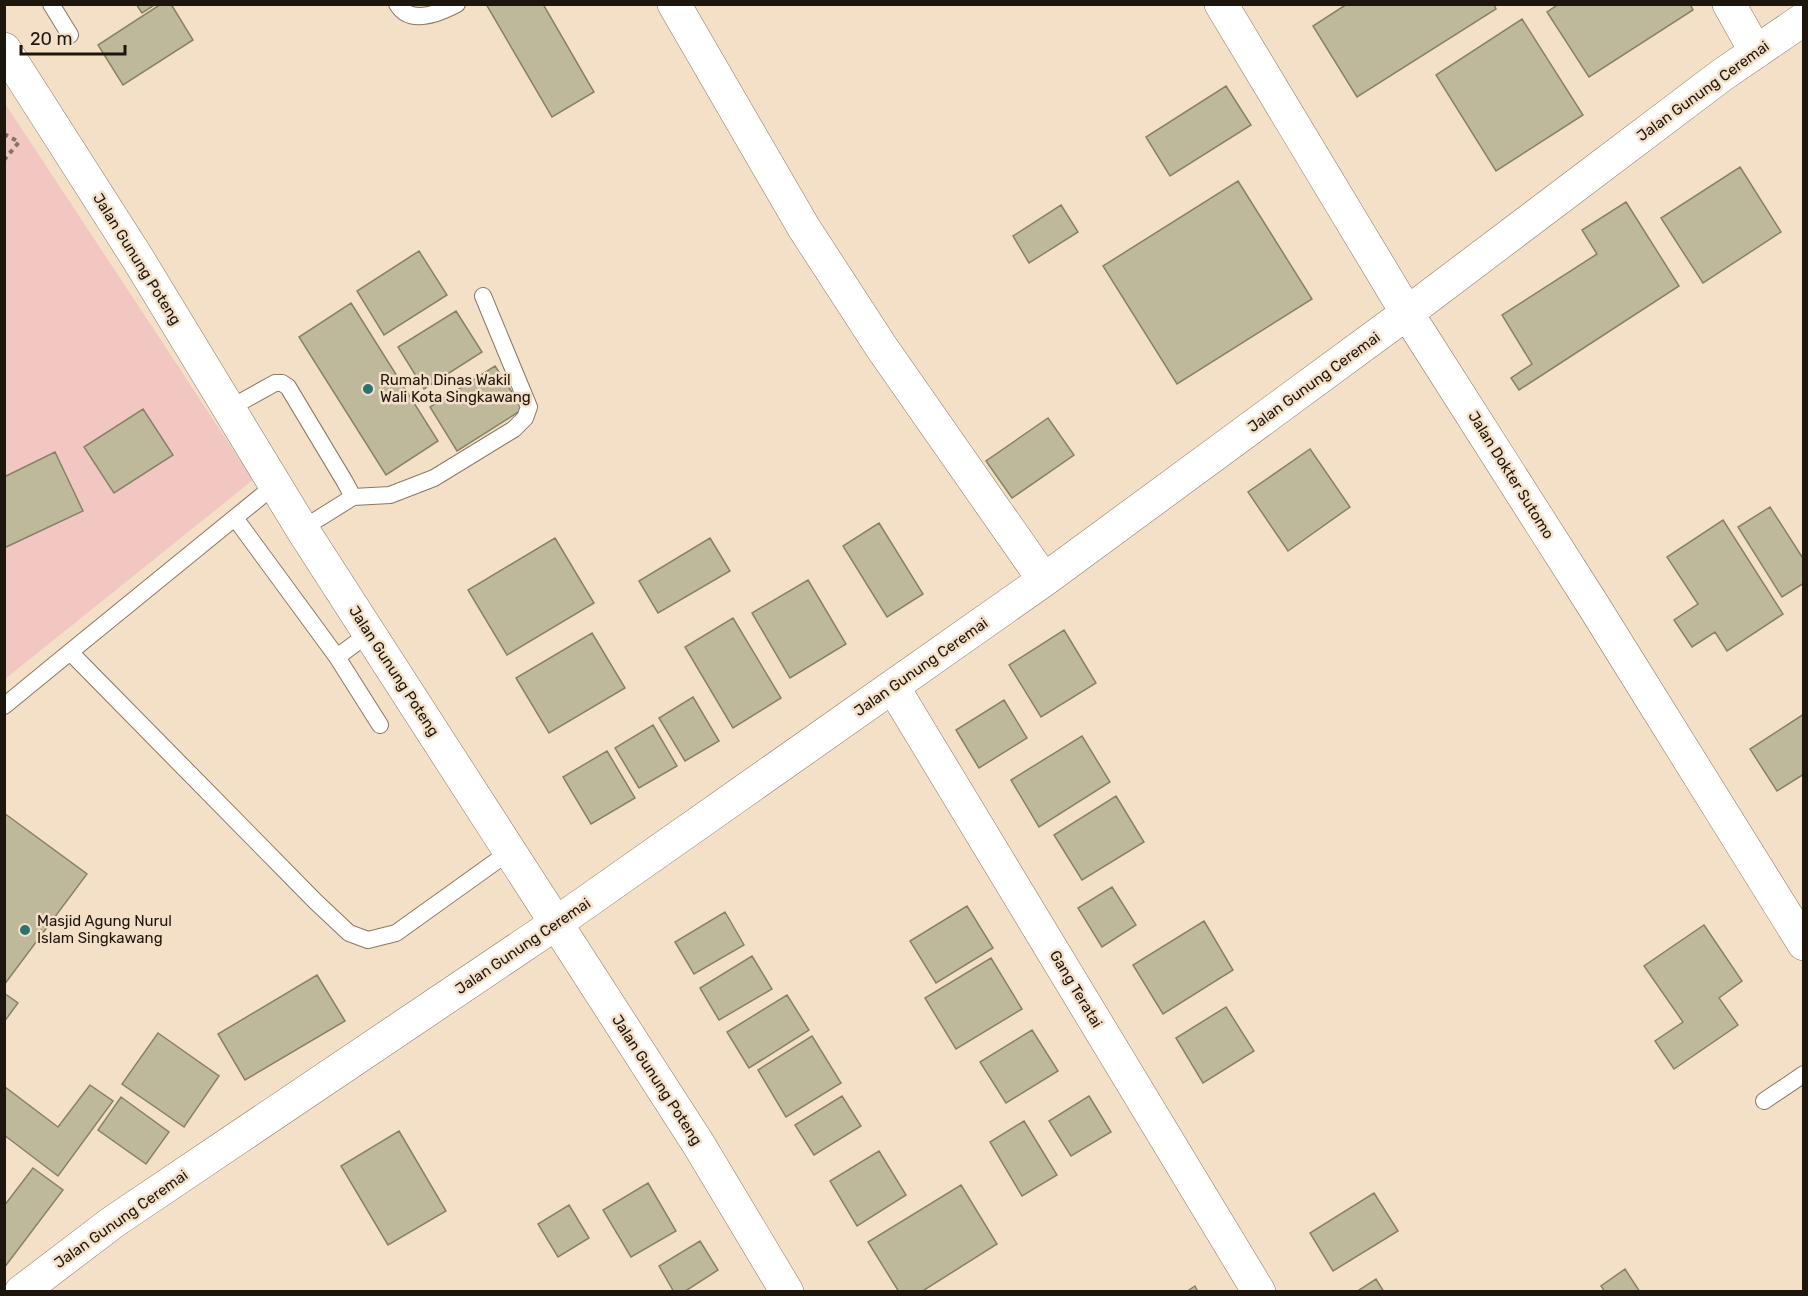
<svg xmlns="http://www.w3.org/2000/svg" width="1808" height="1296" viewBox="0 0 1808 1296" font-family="Rubik,sans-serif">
<rect width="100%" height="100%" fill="#f4e0c7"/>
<path fill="#f2c6c1" d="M 4,102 L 253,480 L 5,679 L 4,679 Z"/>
<path fill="#bfb99c" stroke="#878166" stroke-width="1.5" d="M 136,4 L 156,4 L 142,13 Z
M 136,4 L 156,4 L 142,13 Z
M 161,4 L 171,4 L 193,40 L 123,85 L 98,45 Z
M 486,4 L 543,4 L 594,92 L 552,117 Z
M 1347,4 L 1494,4 L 1496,9 L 1357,97 L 1313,26 Z
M 1559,4 L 1690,4 L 1693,10 L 1589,77 L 1547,12 Z
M 1522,19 L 1583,115 L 1496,171 L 1436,75 Z
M 1226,86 L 1251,125 L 1170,176 L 1146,137 Z
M 1740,167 L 1781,232 L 1703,283 L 1661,218 Z
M 1238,181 L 1312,299 L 1177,384 L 1103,266 Z
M 1626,202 L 1679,286 L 1519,390 L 1511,378 L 1532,364 L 1502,315 L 1597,254 L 1582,230 Z
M 1061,205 L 1078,232 L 1029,263 L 1013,236 Z
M 419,251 L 447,295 L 384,335 L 357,291 Z
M 419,251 L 447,295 L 384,335 L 357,291 Z
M 351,303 L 438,441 L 386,475 L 299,337 Z
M 351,303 L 438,441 L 386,475 L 299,337 Z
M 456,311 L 482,352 L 424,389 L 398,347 Z
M 456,311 L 482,352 L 424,389 L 398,347 Z
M 495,366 L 523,409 L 457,451 L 430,407 Z
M 495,366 L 523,409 L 457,451 L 430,407 Z
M 143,409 L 173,455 L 114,493 L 84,447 Z
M 1048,418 L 1074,455 L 1012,498 L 986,461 Z
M 1310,449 L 1350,507 L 1288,551 L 1248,492 Z
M 55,452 L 83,511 L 4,548 L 4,477 Z
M 1770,507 L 1804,560 L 1804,583 L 1782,597 L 1738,527 Z
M 1723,520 L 1783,614 L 1727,651 L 1715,632 L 1692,647 L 1674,620 L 1698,604 L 1667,557 Z
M 879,523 L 923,594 L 887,617 L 843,546 Z
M 555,538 L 594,603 L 507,655 L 468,590 Z
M 710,538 L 730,571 L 658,613 L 639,581 Z
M 808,580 L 846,644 L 790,678 L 752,613 Z
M 733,618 L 781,698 L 733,728 L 685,647 Z
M 1064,630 L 1096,683 L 1041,717 L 1009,665 Z
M 592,633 L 625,688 L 549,733 L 516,678 Z
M 693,697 L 719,741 L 685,761 L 659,718 Z
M 1004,700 L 1027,738 L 979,768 L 956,730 Z
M 1804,714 L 1804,774 L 1777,791 L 1750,749 Z
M 653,725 L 677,766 L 639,788 L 615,748 Z
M 1082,736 L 1110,782 L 1039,827 L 1011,780 Z
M 607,751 L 635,798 L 591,824 L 563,777 Z
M 1116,796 L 1144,842 L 1082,880 L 1054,835 Z
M 4,813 L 87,874 L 4,985 Z
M 1112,887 L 1136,925 L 1102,947 L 1078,908 Z
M 967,906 L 993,948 L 936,983 L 910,941 Z
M 725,912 L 744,945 L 694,974 L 675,942 Z
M 1204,921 L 1233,970 L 1163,1014 L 1133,965 Z
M 1704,925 L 1742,981 L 1719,998 L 1738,1025 L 1674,1069 L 1655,1041 L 1683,1022 L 1644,966 Z
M 752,956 L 772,989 L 719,1020 L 700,988 Z
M 991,958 L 1022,1009 L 956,1049 L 925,998 Z
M 317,975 L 345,1021 L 245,1080 L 218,1034 Z
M 4,993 L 18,1003 L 4,1022 Z
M 787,995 L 809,1030 L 749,1068 L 727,1032 Z
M 1226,1007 L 1254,1051 L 1203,1083 L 1176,1038 Z
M 1032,1030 L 1058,1071 L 1006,1103 L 980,1062 Z
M 158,1033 L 219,1076 L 184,1127 L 122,1084 Z
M 812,1036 L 841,1083 L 786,1117 L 758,1070 Z
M 90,1085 L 113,1101 L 58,1176 L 4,1135 L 5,1087 L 58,1127 Z
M 842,1096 L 861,1126 L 814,1155 L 795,1125 Z
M 1089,1096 L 1111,1132 L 1071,1156 L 1049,1121 Z
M 121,1097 L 169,1132 L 146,1164 L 98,1130 Z
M 1024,1121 L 1057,1175 L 1022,1196 L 990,1142 Z
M 399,1131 L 446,1211 L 388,1245 L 341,1166 Z
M 879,1151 L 906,1195 L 857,1226 L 830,1181 Z
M 33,1168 L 63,1190 L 4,1268 L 4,1206 Z
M 648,1183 L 676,1231 L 631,1257 L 603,1210 Z
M 961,1185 L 997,1244 L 921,1292 L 899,1292 L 868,1242 Z
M 1374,1193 L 1398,1231 L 1333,1271 L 1310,1233 Z
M 569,1205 L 589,1238 L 558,1257 L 538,1224 Z
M 700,1241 L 718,1270 L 684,1292 L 674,1292 L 659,1266 Z
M 1625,1269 L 1640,1292 L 1605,1292 L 1601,1286 Z
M 1376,1279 L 1384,1292 L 1356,1292 Z
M 1195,1286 L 1198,1292 L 1186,1292 Z"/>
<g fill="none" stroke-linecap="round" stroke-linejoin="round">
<g stroke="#8a7862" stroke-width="18">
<path id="lane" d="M 51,4 L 70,35
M 397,4 C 410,26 440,13 457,4
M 230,408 L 275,383 L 282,383 L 288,387 L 345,482 L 353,497 L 302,529
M 353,497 L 390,495 L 434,478 L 514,429 L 525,418 L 529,407 L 483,296
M 235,518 L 337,657
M 371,636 L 356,643 L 337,657 L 380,725
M 70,652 L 275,485
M 4,706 L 70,652 L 316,902 L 349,933 L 368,940 L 396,933 L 509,852
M 1764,1101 L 1804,1074"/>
</g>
<g stroke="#8a7862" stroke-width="34">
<path id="street" d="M 674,4 L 804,228 L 882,348 L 1044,580
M 1729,4 L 1756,52
M 4,49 L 138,259 L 302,529 L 699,1145 L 787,1292
M 893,687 L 1259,1292
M 21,1292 L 113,1222 L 555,924 L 1044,580 L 1407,313 L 1722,75 L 1804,19"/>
</g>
<g stroke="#8a7862" stroke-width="34">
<path id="secondary" d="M 1221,4 L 1407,313 L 1593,605 L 1804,944"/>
</g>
<path stroke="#837665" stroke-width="4" stroke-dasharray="4.5 4.5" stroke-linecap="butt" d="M 4,134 L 19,142 L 4,160"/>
<use href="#lane" stroke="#fff" stroke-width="16"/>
<use href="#street" stroke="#fff" stroke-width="33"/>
<use href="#secondary" stroke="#fff" stroke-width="33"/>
</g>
<g fill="#297372" stroke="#f4e0c7" stroke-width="2">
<circle cx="368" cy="389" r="6"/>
<circle cx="25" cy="930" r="6"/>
</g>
<g text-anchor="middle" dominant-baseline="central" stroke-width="5" stroke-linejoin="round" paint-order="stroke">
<g font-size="15" fill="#1d160d" stroke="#f4e0c7">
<text transform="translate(1703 91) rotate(-36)">Jalan Gunung Ceremai</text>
<text transform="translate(137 259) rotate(58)">Jalan Gunung Poteng</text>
<text transform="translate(1314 382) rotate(-36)">Jalan Gunung Ceremai</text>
<text transform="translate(1511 475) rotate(58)">Jalan Dokter Sutomo</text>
<text transform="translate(921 667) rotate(-35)">Jalan Gunung Ceremai</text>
<text transform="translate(394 671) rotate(57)">Jalan Gunung Poteng</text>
<text transform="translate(523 946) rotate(-34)">Jalan Gunung Ceremai</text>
<text transform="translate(1076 989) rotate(59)">Gang Teratai</text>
<text transform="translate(657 1080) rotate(57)">Jalan Gunung Poteng</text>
<text transform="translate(121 1219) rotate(-35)">Jalan Gunung Ceremai</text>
</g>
<g font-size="15" fill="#1d160d" stroke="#f4e0c7" text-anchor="start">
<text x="380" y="380">Rumah Dinas Wakil<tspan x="380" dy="17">Wali Kota Singkawang</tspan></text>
<text x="37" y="921">Masjid Agung Nurul<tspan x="37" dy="17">Islam Singkawang</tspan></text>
</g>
</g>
<rect width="1808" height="1296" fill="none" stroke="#1d160d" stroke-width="12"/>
<path d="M21 45v9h104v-9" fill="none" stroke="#1d160d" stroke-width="3"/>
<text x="30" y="45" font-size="18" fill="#1d160d" stroke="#f4e0c7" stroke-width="4.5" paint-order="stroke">20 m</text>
</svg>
